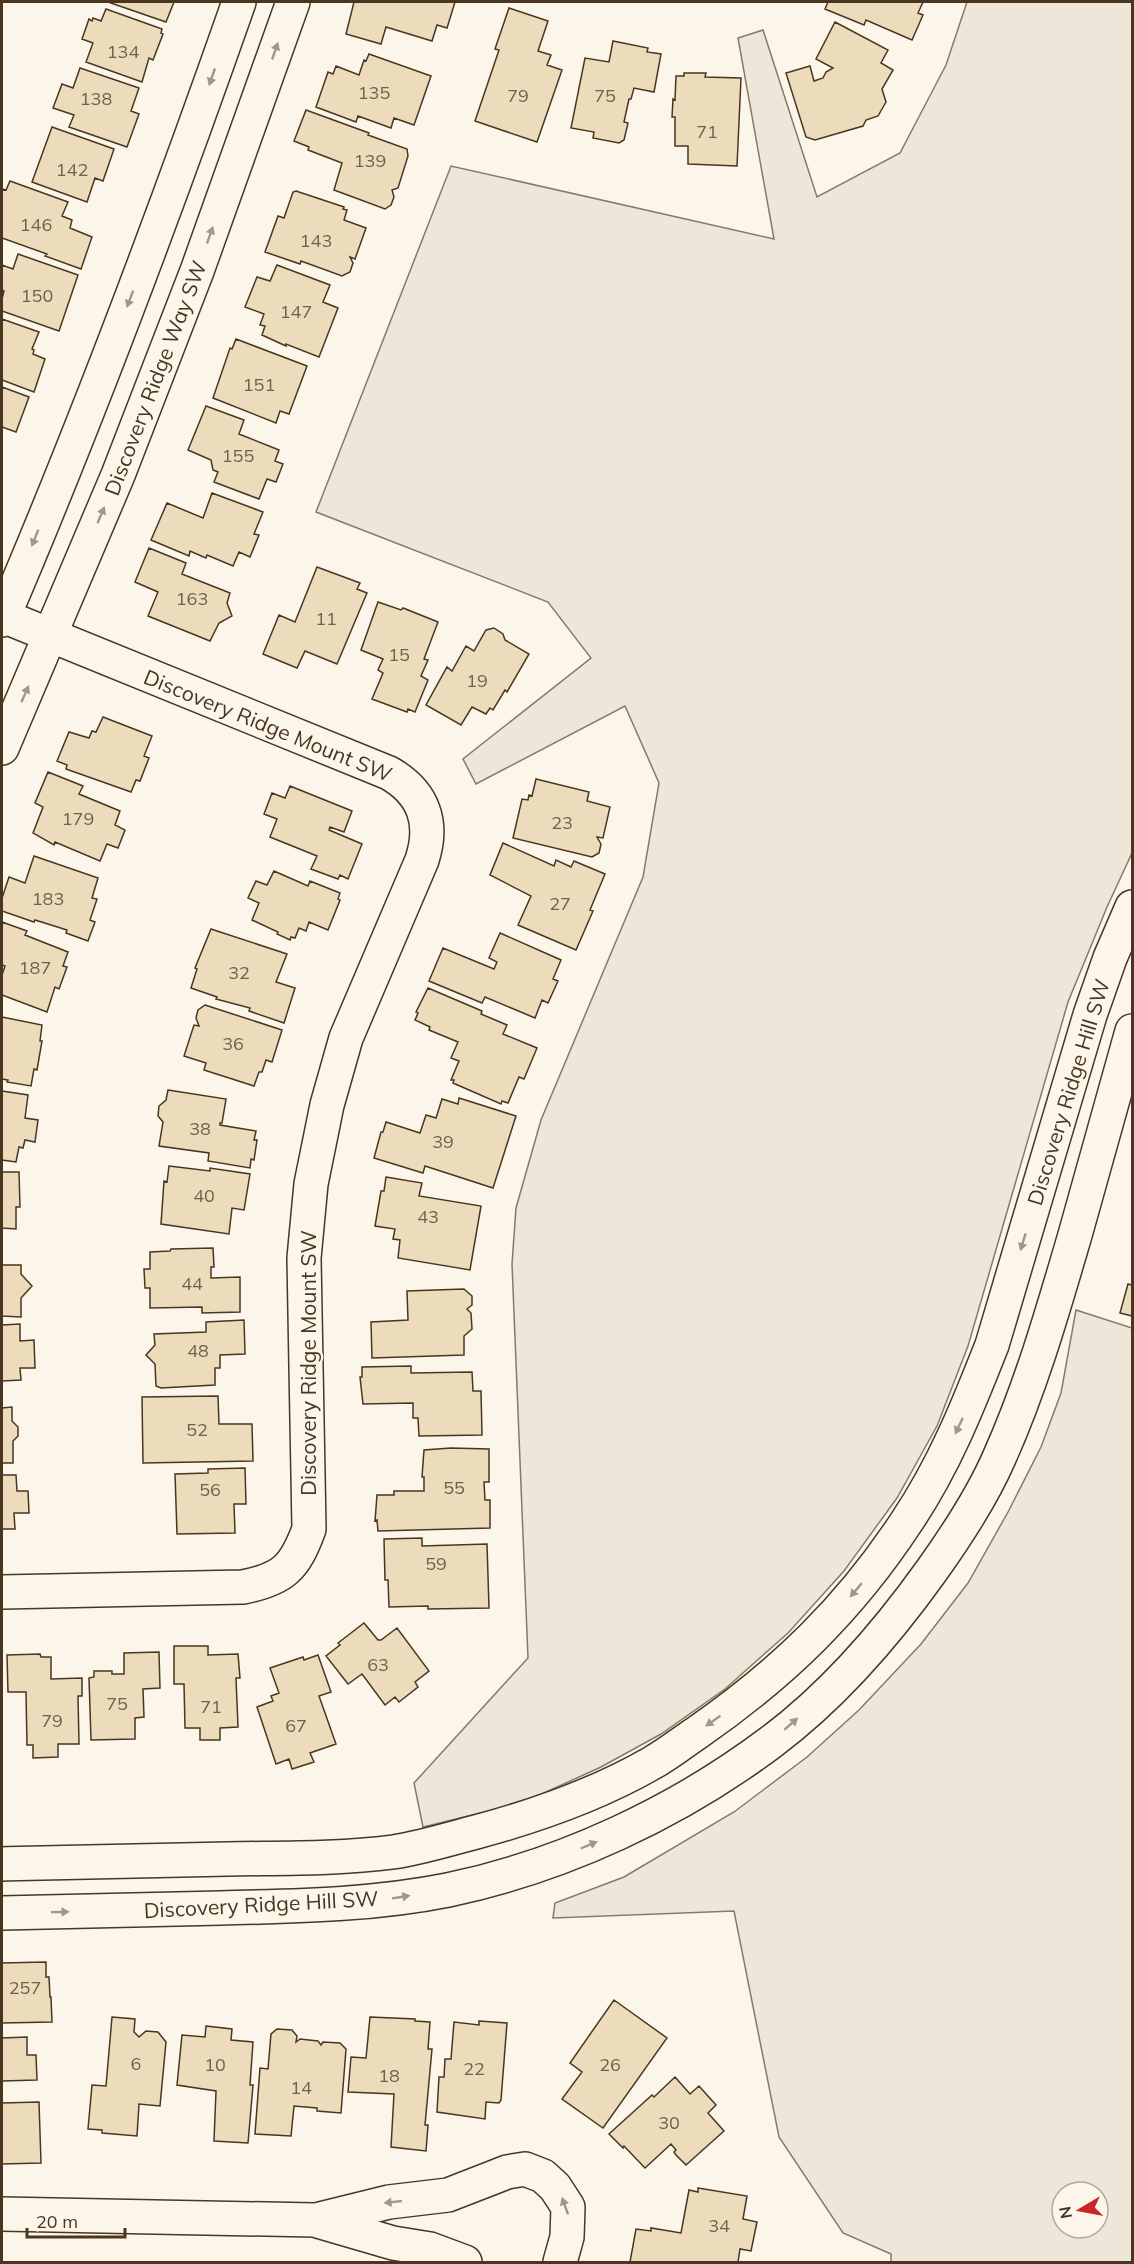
<svg xmlns="http://www.w3.org/2000/svg" width="1134" height="2264" viewBox="0 0 1134 2264" font-family="Mulish,sans-serif">
<rect width="100%" height="100%" fill="#fbf6e9"/>
<path fill="#ede6d9" stroke="#887966" stroke-width="1.5" fill-rule="evenodd" d="M 967,2 L 1132,2 L 1132,853 L 1107,907 L 1068,1002 L 968,1346 L 937,1426 L 897,1498 L 844,1571 L 788,1633 L 725,1689 L 661,1734 L 601,1767 L 522,1803 L 423,1827 L 414,1783 L 528,1658 L 512,1264 L 516,1208 L 541,1120 L 643,877 L 659,783 L 625,706 L 476,784 L 463,759 L 591,658 L 548,602 L 316,512 L 451,166 L 774,239 L 738,38 L 763,30 L 817,197 L 900,153 L 946,65 Z
M 1076,1310 L 1132,1328 L 1132,2262 L 891,2262 L 891,2254 L 843,2233 L 779,2137 L 734,1911 L 553,1918 L 555,1903 L 624,1877 L 734,1812 L 807,1757 L 859,1710 L 921,1644 L 968,1583 L 1008,1512 L 1041,1447 L 1061,1393 ZM 1062,2192 L 1098,2192 L 1098,2228 L 1062,2228 Z"/>
<path fill="#ecdcbc" stroke="#4a3520" stroke-width="1.5" d="M 108,2 L 174,2 L 166,22 Z
M 354,2 L 455,2 L 447,28 L 437,25 L 432,41 L 386,27 L 381,44 L 346,34 Z
M 828,2 L 923,2 L 918,13 L 923,15 L 912,40 L 866,20 L 864,25 L 825,9 Z
M 509,8 L 548,21 L 538,51 L 551,55 L 547,65 L 562,70 L 537,142 L 475,121 L 499,50 L 495,49 Z
M 106,9 L 162,29 L 161,33 L 163,34 L 153,60 L 149,58 L 142,82 L 86,62 L 93,43 L 82,39 L 89,19 L 92,21 L 93,18 L 101,21 Z
M 835,22 L 888,50 L 881,63 L 893,70 L 882,89 L 886,102 L 878,116 L 866,120 L 863,126 L 815,140 L 806,137 L 786,73 L 810,66 L 814,81 L 823,78 L 826,72 L 833,68 L 816,59 Z
M 613,41 L 648,48 L 647,52 L 661,54 L 654,92 L 634,88 L 631,99 L 629,99 L 624,122 L 628,123 L 624,140 L 619,143 L 593,138 L 594,132 L 571,128 L 585,58 L 609,62 Z
M 369,54 L 431,76 L 414,125 L 394,118 L 391,128 L 358,116 L 356,122 L 316,107 L 328,72 L 333,74 L 336,66 L 359,75 L 364,60 L 366,61 Z
M 80,68 L 139,88 L 131,111 L 139,114 L 127,147 L 69,127 L 74,115 L 53,108 L 62,84 L 73,88 Z
M 684,73 L 706,73 L 705,77 L 741,78 L 737,166 L 688,164 L 688,146 L 675,146 L 675,117 L 672,117 L 673,99 L 675,100 L 676,76 L 684,76 Z
M 306,110 L 369,133 L 368,135 L 407,149 L 408,156 L 398,188 L 392,190 L 394,197 L 391,205 L 385,209 L 334,190 L 342,163 L 308,150 L 309,147 L 294,141 Z
M 52,127 L 114,149 L 103,181 L 95,178 L 87,202 L 32,182 Z
M 10,181 L 68,202 L 62,216 L 72,220 L 70,228 L 92,237 L 81,269 L 45,256 L 47,254 L 2,238 L 2,189 L 6,190 Z
M 296,191 L 344,207 L 343,209 L 347,210 L 344,220 L 366,228 L 355,259 L 350,257 L 353,263 L 350,272 L 342,276 L 301,261 L 300,264 L 265,252 L 278,216 L 284,218 L 293,192 Z
M 18,254 L 78,275 L 59,331 L 2,311 L 2,299 L 4,291 L 2,290 L 2,265 L 13,269 Z
M 277,265 L 330,285 L 323,302 L 338,308 L 319,357 L 286,344 L 286,346 L 262,335 L 265,326 L 260,325 L 264,314 L 245,307 L 257,277 L 270,281 Z
M 2,319 L 39,332 L 32,349 L 34,350 L 33,354 L 45,359 L 34,392 L 2,380 Z
M 236,339 L 307,366 L 289,414 L 280,411 L 276,423 L 213,398 L 230,348 L 232,349 Z
M 2,387 L 29,397 L 16,432 L 2,427 Z
M 206,406 L 244,420 L 239,434 L 279,450 L 275,461 L 283,464 L 276,482 L 267,479 L 259,499 L 214,482 L 218,472 L 213,470 L 211,460 L 188,450 Z
M 212,493 L 263,512 L 254,534 L 259,535 L 250,557 L 239,552 L 233,566 L 207,555 L 206,558 L 190,551 L 189,556 L 151,540 L 167,503 L 203,518 Z
M 149,548 L 186,563 L 182,574 L 230,593 L 227,603 L 232,616 L 219,623 L 210,641 L 148,616 L 158,592 L 135,582 Z
M 317,567 L 360,583 L 357,589 L 367,593 L 337,664 L 305,651 L 297,668 L 263,654 L 279,615 L 295,622 Z
M 378,602 L 401,610 L 403,608 L 438,622 L 424,659 L 428,660 L 421,676 L 428,680 L 415,712 L 408,709 L 407,712 L 372,699 L 383,673 L 378,670 L 383,659 L 361,650 Z
M 494,628 L 503,634 L 505,640 L 529,654 L 507,692 L 505,690 L 493,710 L 490,708 L 486,714 L 472,707 L 461,725 L 426,705 L 447,667 L 452,671 L 466,646 L 474,651 L 486,630 Z
M 103,717 L 152,736 L 144,756 L 149,758 L 140,781 L 136,780 L 131,792 L 66,769 L 67,765 L 57,761 L 69,732 L 89,738 L 92,731 L 96,732 Z
M 48,772 L 83,786 L 79,794 L 120,811 L 115,825 L 125,830 L 118,848 L 107,844 L 100,861 L 55,842 L 54,845 L 33,833 L 43,807 L 35,803 Z
M 536,779 L 589,792 L 587,801 L 610,807 L 603,838 L 597,837 L 601,844 L 599,853 L 592,857 L 513,838 L 522,799 L 528,800 L 529,795 L 532,796 Z
M 290,786 L 352,811 L 344,832 L 330,827 L 329,830 L 362,844 L 348,879 L 340,875 L 338,879 L 311,869 L 317,856 L 270,837 L 277,819 L 264,814 L 272,793 L 285,798 Z
M 503,843 L 554,866 L 556,860 L 571,867 L 574,861 L 605,874 L 590,910 L 593,911 L 576,950 L 518,925 L 531,896 L 490,875 Z
M 34,856 L 98,878 L 92,898 L 97,899 L 90,920 L 95,922 L 88,941 L 66,933 L 67,930 L 35,920 L 34,922 L 2,911 L 2,898 L 9,877 L 25,883 Z
M 274,871 L 308,886 L 310,881 L 340,893 L 338,899 L 340,900 L 328,930 L 309,922 L 306,931 L 299,928 L 295,938 L 291,937 L 290,940 L 277,934 L 278,932 L 252,920 L 259,903 L 248,898 L 256,881 L 267,885 Z
M 2,922 L 27,931 L 25,935 L 68,952 L 63,966 L 67,967 L 59,989 L 55,987 L 47,1012 L 2,995 L 2,975 L 5,966 L 2,965 Z
M 211,929 L 287,954 L 276,982 L 295,988 L 284,1023 L 249,1011 L 250,1008 L 216,999 L 217,997 L 191,988 L 197,969 L 195,968 Z
M 500,933 L 561,960 L 553,979 L 558,981 L 548,1003 L 542,1000 L 535,1018 L 485,997 L 482,1003 L 429,981 L 443,948 L 494,969 L 497,962 L 489,958 Z
M 428,988 L 482,1011 L 481,1014 L 507,1025 L 503,1034 L 537,1048 L 524,1079 L 519,1077 L 508,1103 L 502,1101 L 501,1104 L 453,1083 L 454,1080 L 451,1080 L 459,1061 L 451,1058 L 458,1042 L 429,1030 L 430,1027 L 415,1020 L 418,1013 L 416,1012 Z
M 205,1005 L 282,1030 L 272,1062 L 266,1060 L 262,1072 L 259,1072 L 254,1086 L 204,1070 L 206,1063 L 184,1056 L 194,1025 L 199,1026 L 196,1018 L 198,1010 Z
M 2,1017 L 42,1025 L 40,1041 L 42,1041 L 37,1070 L 34,1069 L 31,1086 L 7,1082 L 8,1080 L 2,1079 Z
M 168,1090 L 226,1099 L 222,1123 L 220,1123 L 220,1125 L 256,1131 L 254,1140 L 257,1140 L 254,1160 L 251,1159 L 250,1168 L 208,1161 L 209,1153 L 159,1146 L 163,1122 L 158,1116 L 159,1106 L 166,1100 Z
M 2,1091 L 28,1095 L 25,1118 L 38,1120 L 35,1142 L 25,1140 L 23,1148 L 19,1147 L 16,1162 L 2,1160 Z
M 459,1098 L 516,1116 L 493,1188 L 425,1166 L 423,1173 L 374,1158 L 381,1132 L 383,1132 L 386,1122 L 420,1133 L 426,1115 L 436,1118 L 442,1099 L 458,1104 Z
M 169,1166 L 210,1171 L 210,1168 L 250,1174 L 244,1210 L 232,1208 L 229,1234 L 161,1224 L 164,1181 L 167,1182 Z
M 2,1172 L 19,1172 L 20,1207 L 16,1207 L 16,1229 L 2,1228 Z
M 386,1177 L 422,1183 L 419,1196 L 481,1206 L 470,1270 L 398,1258 L 400,1240 L 393,1239 L 395,1229 L 375,1226 L 381,1191 L 384,1191 Z
M 213,1248 L 214,1267 L 211,1267 L 211,1278 L 240,1277 L 240,1312 L 202,1313 L 202,1307 L 150,1308 L 150,1288 L 145,1288 L 144,1269 L 150,1269 L 150,1252 L 170,1251 L 171,1249 Z
M 2,1265 L 21,1265 L 21,1274 L 32,1286 L 21,1298 L 21,1317 L 2,1316 Z
M 1128,1284 L 1132,1285 L 1132,1316 L 1120,1313 Z
M 464,1289 L 472,1296 L 472,1305 L 467,1309 L 471,1313 L 472,1329 L 464,1336 L 464,1355 L 372,1358 L 371,1322 L 408,1320 L 407,1291 Z
M 244,1320 L 245,1354 L 220,1355 L 220,1368 L 215,1368 L 215,1385 L 161,1388 L 156,1386 L 155,1364 L 146,1355 L 155,1345 L 154,1334 L 206,1332 L 206,1322 Z
M 20,1324 L 20,1341 L 34,1340 L 35,1368 L 20,1368 L 21,1380 L 2,1381 L 2,1325 Z
M 411,1366 L 411,1373 L 472,1372 L 473,1391 L 481,1391 L 482,1435 L 419,1436 L 418,1418 L 413,1418 L 413,1403 L 363,1404 L 360,1377 L 362,1377 L 362,1367 Z
M 218,1396 L 219,1424 L 252,1424 L 253,1461 L 143,1463 L 142,1397 Z
M 12,1407 L 12,1421 L 18,1427 L 18,1436 L 13,1441 L 13,1463 L 2,1463 L 2,1408 Z
M 451,1448 L 489,1449 L 489,1482 L 484,1482 L 485,1500 L 490,1500 L 490,1528 L 378,1531 L 377,1520 L 375,1521 L 377,1495 L 394,1495 L 394,1491 L 424,1491 L 424,1477 L 422,1477 L 424,1450 Z
M 245,1468 L 246,1504 L 234,1504 L 235,1533 L 177,1534 L 175,1474 L 208,1473 L 208,1469 Z
M 2,1475 L 16,1475 L 17,1491 L 28,1491 L 29,1513 L 14,1513 L 15,1529 L 2,1529 Z
M 422,1538 L 422,1546 L 487,1544 L 489,1608 L 428,1609 L 428,1606 L 389,1607 L 388,1580 L 385,1580 L 384,1539 Z
M 364,1623 L 378,1640 L 381,1640 L 397,1628 L 429,1671 L 415,1682 L 418,1687 L 399,1702 L 395,1697 L 385,1705 L 362,1674 L 348,1684 L 326,1656 L 340,1645 L 338,1643 Z
M 174,1646 L 208,1646 L 208,1655 L 238,1654 L 240,1678 L 236,1678 L 238,1727 L 220,1728 L 220,1740 L 200,1740 L 200,1728 L 185,1728 L 184,1684 L 174,1684 Z
M 159,1652 L 160,1688 L 143,1689 L 144,1717 L 135,1718 L 135,1739 L 91,1740 L 89,1678 L 94,1677 L 94,1671 L 112,1671 L 112,1674 L 124,1674 L 124,1653 Z
M 40,1654 L 41,1657 L 51,1657 L 51,1679 L 82,1678 L 82,1696 L 78,1696 L 79,1744 L 58,1744 L 58,1757 L 33,1758 L 33,1745 L 27,1745 L 26,1692 L 8,1692 L 7,1655 Z
M 318,1655 L 331,1692 L 319,1696 L 336,1744 L 310,1753 L 314,1762 L 292,1769 L 289,1759 L 276,1764 L 257,1707 L 273,1701 L 271,1696 L 279,1693 L 270,1668 L 303,1657 L 304,1660 Z
M 46,1962 L 46,1977 L 49,1977 L 50,1997 L 51,1997 L 52,2022 L 2,2023 L 2,1963 Z
M 614,2000 L 667,2038 L 603,2128 L 562,2099 L 582,2072 L 570,2063 Z
M 112,2017 L 135,2019 L 134,2032 L 139,2037 L 146,2031 L 158,2032 L 166,2042 L 160,2106 L 139,2104 L 137,2136 L 102,2133 L 102,2130 L 88,2129 L 92,2085 L 106,2086 Z
M 370,2017 L 415,2019 L 415,2021 L 430,2022 L 428,2049 L 432,2049 L 425,2125 L 428,2125 L 426,2151 L 391,2147 L 394,2094 L 348,2092 L 351,2057 L 366,2058 Z
M 479,2021 L 507,2023 L 501,2100 L 499,2103 L 486,2102 L 485,2119 L 437,2112 L 439,2077 L 444,2077 L 445,2059 L 451,2059 L 454,2022 L 479,2025 Z
M 206,2026 L 232,2029 L 231,2040 L 253,2042 L 250,2085 L 253,2085 L 248,2143 L 214,2141 L 216,2091 L 177,2085 L 182,2035 L 205,2037 Z
M 277,2029 L 292,2030 L 297,2036 L 296,2042 L 300,2039 L 318,2041 L 321,2045 L 323,2042 L 340,2043 L 346,2049 L 341,2113 L 317,2111 L 317,2108 L 294,2106 L 291,2136 L 255,2134 L 260,2068 L 268,2069 L 271,2034 Z
M 27,2037 L 27,2055 L 36,2055 L 37,2080 L 2,2081 L 2,2038 Z
M 675,2077 L 690,2094 L 699,2086 L 716,2105 L 708,2113 L 724,2131 L 686,2165 L 676,2155 L 674,2152 L 676,2150 L 671,2144 L 645,2168 L 624,2146 L 623,2148 L 609,2134 L 652,2095 L 654,2097 Z
M 39,2102 L 41,2163 L 2,2164 L 2,2103 Z
M 698,2188 L 747,2196 L 743,2219 L 757,2222 L 751,2251 L 740,2249 L 738,2262 L 630,2262 L 636,2229 L 651,2231 L 651,2228 L 681,2233 L 689,2190 L 698,2192 Z"/>
<g fill="none" stroke-linecap="round" stroke-linejoin="round">
<g stroke="#4a3520" stroke-width="36">
<path id="minor" d="M 2,620 C 89,417 166,210 239,2
M 2,748 L 118,475 L 197,271 L 293,2
M 2,1592 L 243,1587 C 284,1579 295,1567 309,1529 L 304,1258 L 311,1184 L 327,1105 L 346,1038 L 422,860 C 434,823 424,793 389,773 L 3,616
M 2,1864 C 77,1862 152,1861 228,1859 C 283,1858 338,1859 393,1852 C 421,1848 449,1839 476,1832 C 536,1816 598,1794 652,1763 C 668,1754 683,1742 698,1732 C 783,1673 850,1608 907,1521 C 944,1466 968,1406 992,1345 L 1090,1015 L 1110,958 L 1132,907
M 2,1913 C 75,1912 148,1910 221,1908 C 297,1906 373,1905 448,1890 C 563,1866 678,1812 771,1742 C 834,1695 887,1633 932,1570 C 957,1535 982,1497 999,1458 C 1031,1387 1053,1310 1075,1235 C 1094,1167 1113,1099 1132,1031
M 2,2214 L 314,2220 L 393,2243 L 430,2249 L 465,2262
M 316,2220 L 389,2202 L 448,2195 L 507,2172 L 525,2169 L 543,2176 L 555,2187 L 568,2207 L 567,2237 L 560,2262"/>
</g>
<use href="#minor" stroke="#fbf6e9" stroke-width="33"/>
</g>
<defs><path id="oneway-solid" d="M-6-.8H1V-3.2L6.5 0L1 3.2V.8H-6Z" transform="scale(1.5)"/></defs>
<g fill="#a29684">
<use href="#oneway-solid" transform="translate(275 51) rotate(-71)"/>
<use href="#oneway-solid" transform="translate(212 77) rotate(109)"/>
<use href="#oneway-solid" transform="translate(210 235) rotate(-71)"/>
<use href="#oneway-solid" transform="translate(130 299) rotate(111)"/>
<use href="#oneway-solid" transform="translate(101 515) rotate(-67)"/>
<use href="#oneway-solid" transform="translate(35 538) rotate(112)"/>
<use href="#oneway-solid" transform="translate(25 694) rotate(-66)"/>
<use href="#oneway-solid" transform="translate(1023 1242) rotate(107)"/>
<use href="#oneway-solid" transform="translate(959 1426) rotate(115)"/>
<use href="#oneway-solid" transform="translate(856 1590) rotate(130)"/>
<use href="#oneway-solid" transform="translate(713 1721) rotate(145)"/>
<use href="#oneway-solid" transform="translate(791 1724) rotate(-41)"/>
<use href="#oneway-solid" transform="translate(589 1845) rotate(-23)"/>
<use href="#oneway-solid" transform="translate(401 1897) rotate(-9)"/>
<use href="#oneway-solid" transform="translate(60 1912) rotate(-1)"/>
<use href="#oneway-solid" transform="translate(393 2202) rotate(174)"/>
<use href="#oneway-solid" transform="translate(565 2206) rotate(-110)"/>
</g>
<g text-anchor="middle" dominant-baseline="central" stroke-width="4.5" stroke-linejoin="round" paint-order="stroke">
<g font-size="18" fill="#725f47">
<text x="123" y="51">134</text>
<text x="374" y="92">135</text>
<text x="518" y="95">79</text>
<text x="605" y="95">75</text>
<text x="96" y="98">138</text>
<text x="707" y="131">71</text>
<text x="370" y="160">139</text>
<text x="72" y="169">142</text>
<text x="36" y="224">146</text>
<text x="316" y="240">143</text>
<text x="37" y="295">150</text>
<text x="296" y="311">147</text>
<text x="259" y="384">151</text>
<text x="238" y="455">155</text>
<text x="192" y="598">163</text>
<text x="326" y="618">11</text>
<text x="399" y="654">15</text>
<text x="477" y="680">19</text>
<text x="78" y="818">179</text>
<text x="562" y="822">23</text>
<text x="48" y="898">183</text>
<text x="560" y="903">27</text>
<text x="35" y="967">187</text>
<text x="239" y="972">32</text>
<text x="233" y="1043">36</text>
<text x="200" y="1128">38</text>
<text x="443" y="1141">39</text>
<text x="204" y="1195">40</text>
<text x="428" y="1216">43</text>
<text x="192" y="1283">44</text>
<text x="198" y="1350">48</text>
<text x="197" y="1429">52</text>
<text x="454" y="1487">55</text>
<text x="210" y="1489">56</text>
<text x="436" y="1563">59</text>
<text x="378" y="1664">63</text>
<text x="117" y="1703">75</text>
<text x="211" y="1706">71</text>
<text x="52" y="1720">79</text>
<text x="296" y="1725">67</text>
<text x="25" y="1987">257</text>
<text x="136" y="2063">6</text>
<text x="215" y="2064">10</text>
<text x="610" y="2064">26</text>
<text x="474" y="2068">22</text>
<text x="389" y="2075">18</text>
<text x="301" y="2087">14</text>
<text x="669" y="2122">30</text>
<text x="719" y="2225">34</text>
</g>
<g font-size="21" fill="#4a3520" stroke="#fbf6e9">
<text transform="translate(155 378) rotate(-69)">Discovery Ridge Way SW</text>
<text transform="translate(268 725) rotate(22)">Discovery Ridge Mount SW</text>
<text transform="translate(1068 1092) rotate(-73)">Discovery Ridge Hill SW</text>
<text transform="translate(308 1363) rotate(-90)">Discovery Ridge Mount SW</text>
<text transform="translate(261 1904) rotate(-3)">Discovery Ridge Hill SW</text>
</g>
</g>
<rect width="1134" height="2264" fill="none" stroke="#4a3520" stroke-width="6"/>
<g transform="translate(1080 2210) rotate(260)"><circle r="28" fill="#fbf6e9" stroke="#b4a999" stroke-width="1.5"/>
<path d="M0-4.5L10 22L0 15L-10 22Z" fill="#c62828"/>
<text y="-9" font-size="16" font-weight="bold" text-anchor="middle" fill="#4a3520">N</text>
</g>
<path d="M27 2228v9h98v-9" fill="none" stroke="#4a3520" stroke-width="3"/>
<text x="36" y="2228" font-size="18" fill="#4a3520" stroke="#fbf6e9" stroke-width="4.5" paint-order="stroke">20 m</text>
</svg>
